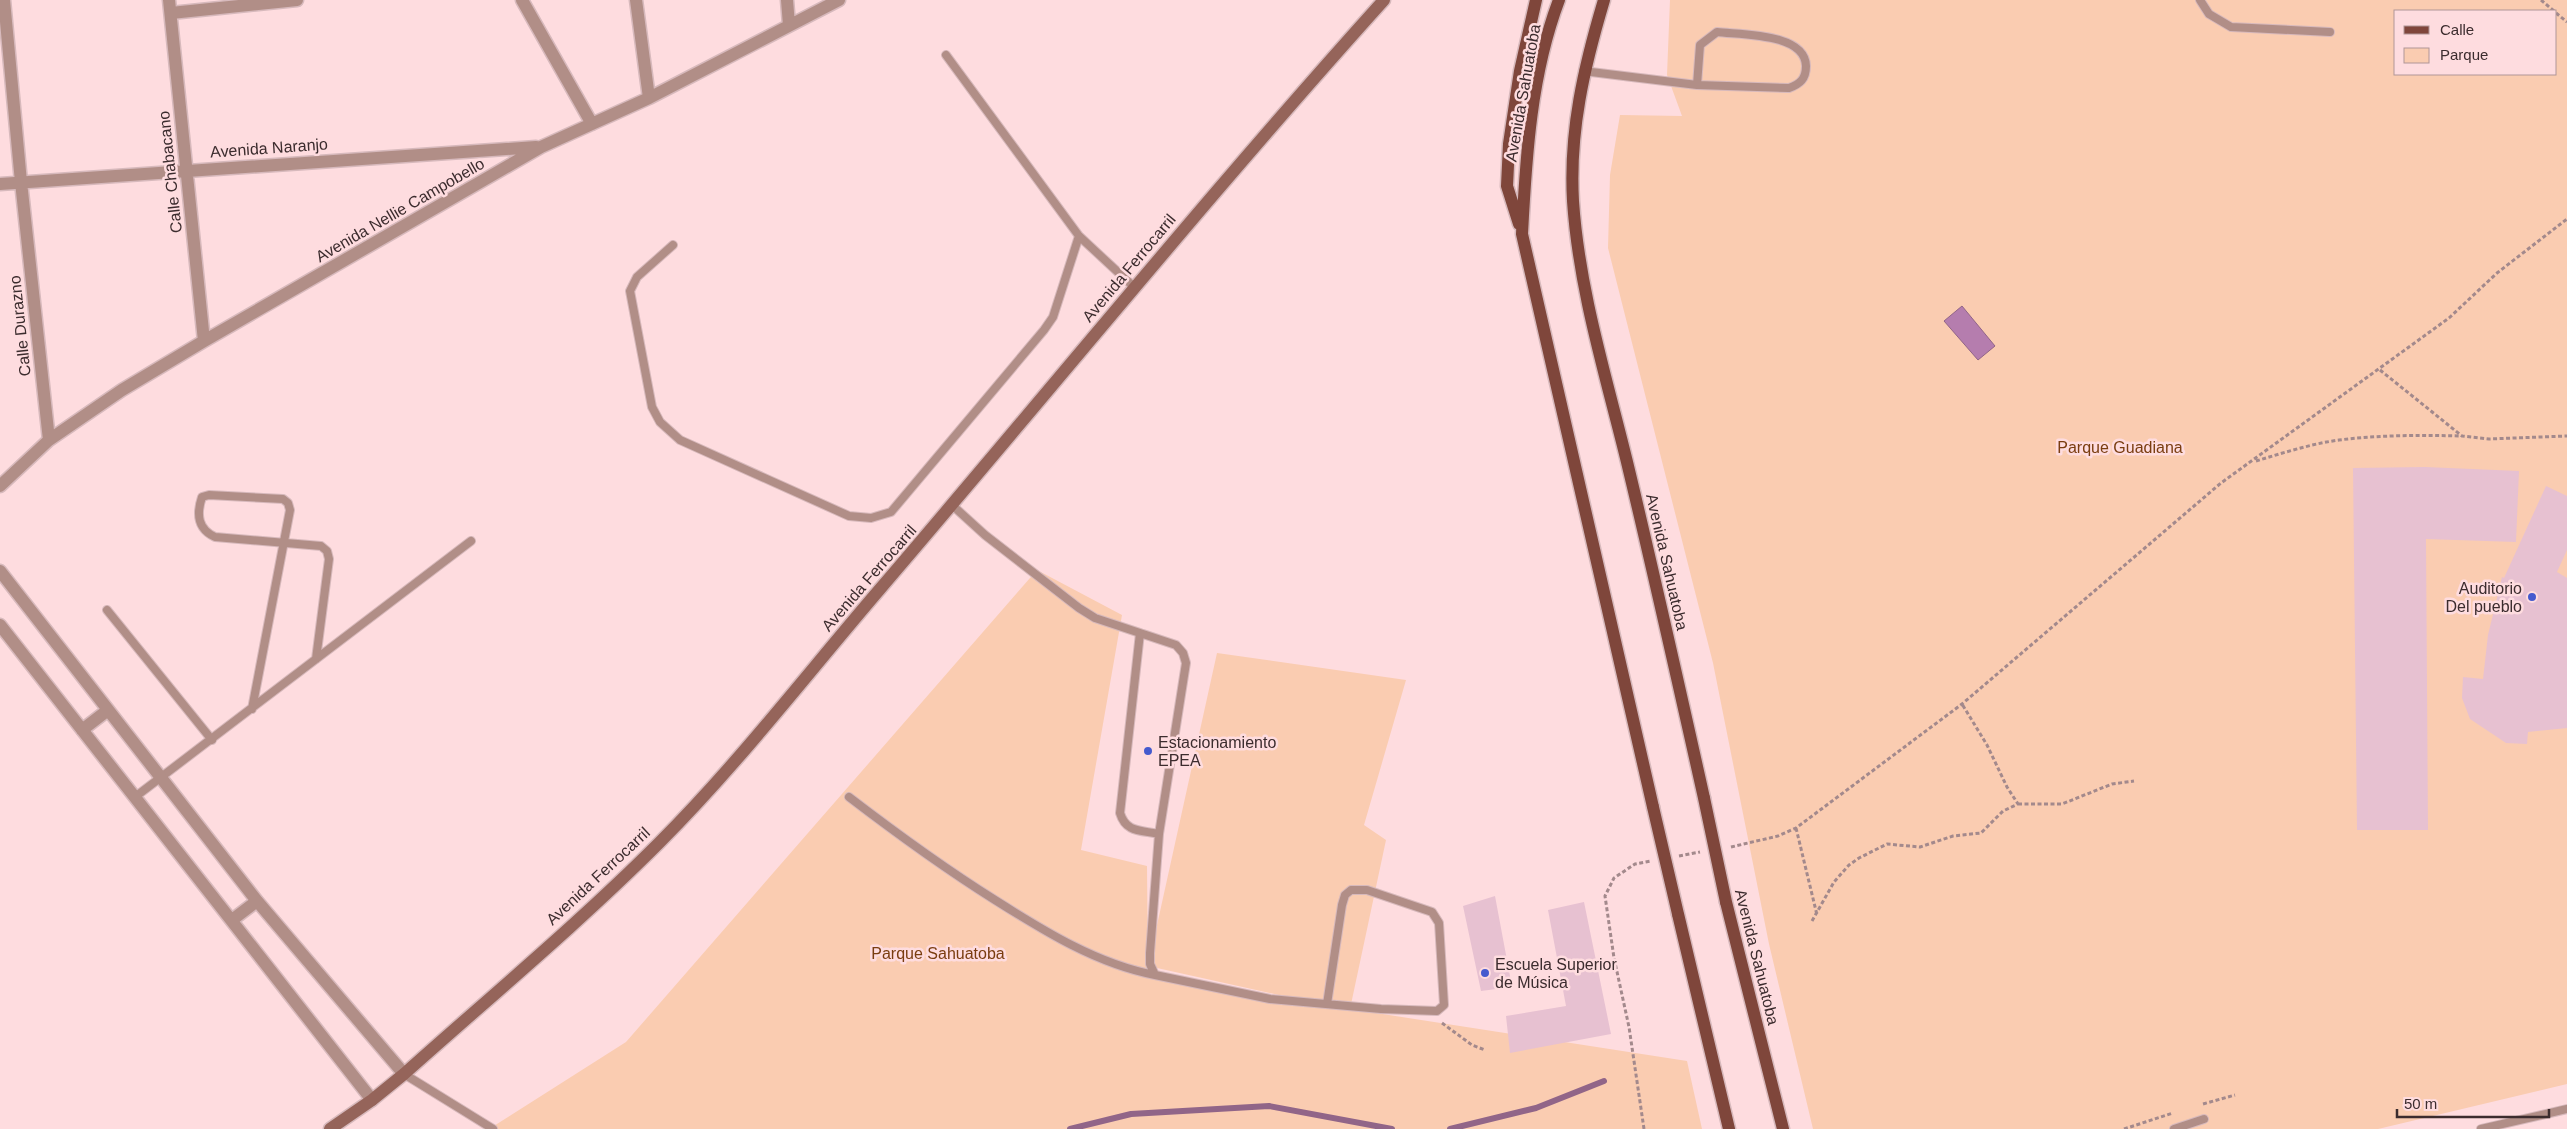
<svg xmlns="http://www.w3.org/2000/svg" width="2567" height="1129" viewBox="0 0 2567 1129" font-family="Arial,sans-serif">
<rect width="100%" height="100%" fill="#fedcdf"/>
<path fill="#faccb1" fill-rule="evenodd" d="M 1670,0 L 2567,0 L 2567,1084 L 2378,1129 L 1813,1129 L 1769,944 L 1713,663 L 1608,248 L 1610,175 L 1620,115 L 1682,116 L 1667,75 ZM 2396,11 L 2556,11 L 2556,74 L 2396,74 Z
M 1037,570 L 1122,615 L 1081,850 L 1147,866 L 1148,978 L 1329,1006 L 1148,966 L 1217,653 L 1406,680 L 1364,825 L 1386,840 L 1350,1009 L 1687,1061 L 1702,1129 L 489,1129 L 626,1042 Z"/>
<path fill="#b57dae" stroke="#916588" d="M 1962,306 L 1995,346 L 1978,360 L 1944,321 Z"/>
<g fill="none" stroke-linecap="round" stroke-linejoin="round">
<path stroke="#916588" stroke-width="6" d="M 1070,1129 L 1131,1114 L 1269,1106 L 1392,1129
M 1450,1129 L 1536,1108 L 1604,1081"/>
</g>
<path fill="#e7c1d1" d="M 2425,467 L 2519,471 L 2516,542 L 2426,539 L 2428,830 L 2357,830 L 2353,468 Z
M 2546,486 L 2567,496 L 2567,550 L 2557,572 L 2567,578 L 2567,728 L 2528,732 L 2527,744 L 2506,743 L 2470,719 L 2462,698 L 2463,677 L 2483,679 L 2488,635 L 2502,577 L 2504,578 Z
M 1495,896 L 1512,987 L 1481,991 L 1463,906 Z
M 1584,902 L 1611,1034 L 1510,1053 L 1506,1016 L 1566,1006 L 1548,910 Z"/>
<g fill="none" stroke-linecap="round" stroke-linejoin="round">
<g stroke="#d7b9bc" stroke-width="10">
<path id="lane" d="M 2200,0 L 2209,14 L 2231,27 L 2330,32
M 946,55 L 1079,236 L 1134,287
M 1583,71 L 1697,85 L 1789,88 C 1800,84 1806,79 1806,66 C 1805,33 1742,35 1717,32 L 1700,45 L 1697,85
M 673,245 L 637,277 L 630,291 L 652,407 L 660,422 L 680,440 L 849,516 L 871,518 L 891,512 L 1044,330 L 1053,317 L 1079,236
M 952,505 L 985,535 L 1079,608 L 1095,618 L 1176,645 L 1183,653 L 1186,663 L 1159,834 L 1150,953 L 1150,964 L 1155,975 L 1270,999 L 1381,1009 L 1437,1011 L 1444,1005 L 1439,923 L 1432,912 L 1367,890 L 1351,890 L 1345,895 L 1342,905 L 1327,1004
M 107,610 L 212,740
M 1140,633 L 1120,813 C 1126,833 1141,830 1159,834
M 252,709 L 290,510 L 288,503 L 283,499 L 209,495 L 202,497 C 196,515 198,529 215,537 L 321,546 L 327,551 L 329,559 L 316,659
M 135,797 L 471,541
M 849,797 C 896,833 944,868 995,900 C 1044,931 1097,964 1155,975
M 404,1074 L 493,1129
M 2174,1129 L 2204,1119
M 2481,1129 L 2567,1109"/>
</g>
<g stroke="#d7b9bc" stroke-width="15">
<path id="street" d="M 4,0 L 21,182 L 49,440
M 169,0 L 204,341
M 522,0 L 592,124
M 636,0 L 649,98
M 787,0 L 789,25
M 171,13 L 297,0
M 0,184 L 536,147
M 0,486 L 49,440 L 122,390 L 204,341 L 541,147 L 649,98 L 839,0
M 0,571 L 257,901 L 404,1074
M 0,625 L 372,1100
M 82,730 L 108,710
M 232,920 L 257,901"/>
</g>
<g stroke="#d7b9bc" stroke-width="15">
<path id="secondary" d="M 330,1129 L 372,1100 L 404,1074 C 489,998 578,924 659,843 C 738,764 807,674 880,589 C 1048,393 1211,192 1384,0"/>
</g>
<g stroke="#d7b9bc" stroke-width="15">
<path id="primary" d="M 1559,0 C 1531,74 1526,155 1522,234 L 1653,807
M 1604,0 C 1584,67 1569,131 1573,201 C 1579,290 1606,376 1627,462 C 1654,574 1679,686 1704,798
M 1519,224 L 1507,186 L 1509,144 L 1520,71 L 1536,0
M 1726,902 L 1783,1129
M 1678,914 L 1729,1129"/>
</g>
<path stroke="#a3898c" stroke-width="3" stroke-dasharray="4 2.5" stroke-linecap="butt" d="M 2541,0 L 2554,11
M 2556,13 L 2567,22
M 2380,370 L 2462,436 L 2489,439 L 2567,436
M 2256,461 C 2283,453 2310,444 2339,440 C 2379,435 2421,435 2462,436
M 2018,804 L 2062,804 L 2112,784 L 2134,781
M 1796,828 L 1817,915
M 1731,847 L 1778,836 L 1796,828 L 1962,704 L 2221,483 L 2449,318 L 2497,273 L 2567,219
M 1679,856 L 1700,852
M 1812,921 L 1834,882 L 1849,865 L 1859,858 L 1887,844 L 1920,847 L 1953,836 L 1981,833 L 2003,811 L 2018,804 L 2007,787 L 1987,745 L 1962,704
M 1442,1023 L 1472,1045 L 1485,1050
M 2203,1104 L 2235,1095
M 1644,1129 L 1629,1027 L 1614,958 L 1605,896 L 1614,878 L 1635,864 L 1651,861
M 2124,1129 L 2173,1113"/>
<use href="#lane" stroke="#b18e87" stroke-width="8"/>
<use href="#street" stroke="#b18e87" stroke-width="12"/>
<use href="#secondary" stroke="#95645a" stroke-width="12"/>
<use href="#primary" stroke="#7f463b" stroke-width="12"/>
<g stroke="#d7b9bc" stroke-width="15" stroke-linecap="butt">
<path id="primary-bridge" d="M 1704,798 L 1726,902
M 1653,807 L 1678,914"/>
</g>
<use href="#primary-bridge" stroke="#7f463b" stroke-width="12"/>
</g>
<g fill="#455ace" stroke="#fedcdf" stroke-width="2">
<circle cx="2532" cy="597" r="5"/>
<circle cx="1148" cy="751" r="5"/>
<circle cx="1485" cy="973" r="5"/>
</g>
<g text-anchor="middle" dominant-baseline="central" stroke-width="5" stroke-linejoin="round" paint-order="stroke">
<g font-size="16" fill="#3c2c2e" stroke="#fedcdf">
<text transform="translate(1523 93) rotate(-80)">Avenida Sahuatoba</text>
<text transform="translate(269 148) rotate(-4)">Avenida Naranjo</text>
<text transform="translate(170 172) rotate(-96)">Calle Chabacano</text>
<text transform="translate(400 210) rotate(-30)">Avenida Nellie Campobello</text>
<text transform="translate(1129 268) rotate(-50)">Avenida Ferrocarril</text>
<text transform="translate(20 326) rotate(-96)">Calle Durazno</text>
<text transform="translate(1667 562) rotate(77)">Avenida Sahuatoba</text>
<text transform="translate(869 578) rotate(-49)">Avenida Ferrocarril</text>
<text transform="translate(598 876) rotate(-43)">Avenida Ferrocarril</text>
<text transform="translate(1757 957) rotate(76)">Avenida Sahuatoba</text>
</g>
<g font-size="16" fill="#7a3d10" stroke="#fedcdf">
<text x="2120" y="447">Parque Guadiana</text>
<text x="938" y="953">Parque Sahuatoba</text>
</g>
<g font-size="16" fill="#3c2c2e" stroke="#fedcdf" text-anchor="start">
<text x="2522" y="588" text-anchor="end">Auditorio<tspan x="2522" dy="18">Del pueblo</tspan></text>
<text x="1158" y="742">Estacionamiento<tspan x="1158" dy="18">EPEA</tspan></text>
<text x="1495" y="964">Escuela Superior<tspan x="1495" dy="18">de Música</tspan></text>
</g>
</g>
<rect x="2394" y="10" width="162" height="65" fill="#fedcdf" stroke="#b09698"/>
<rect x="2404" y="26" width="25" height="8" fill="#7f463b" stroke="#b09698"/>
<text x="2440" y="35" font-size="15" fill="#3c2c2e">Calle</text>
<rect x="2404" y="48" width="25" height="15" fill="#faccb1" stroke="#b09698"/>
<text x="2440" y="60" font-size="15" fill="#3c2c2e">Parque</text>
<path d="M2397 1109v8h152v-8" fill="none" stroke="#3c2c2e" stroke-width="2.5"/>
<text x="2404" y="1109" font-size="15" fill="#3c2c2e" stroke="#fedcdf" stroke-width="4" paint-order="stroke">50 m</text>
</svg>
